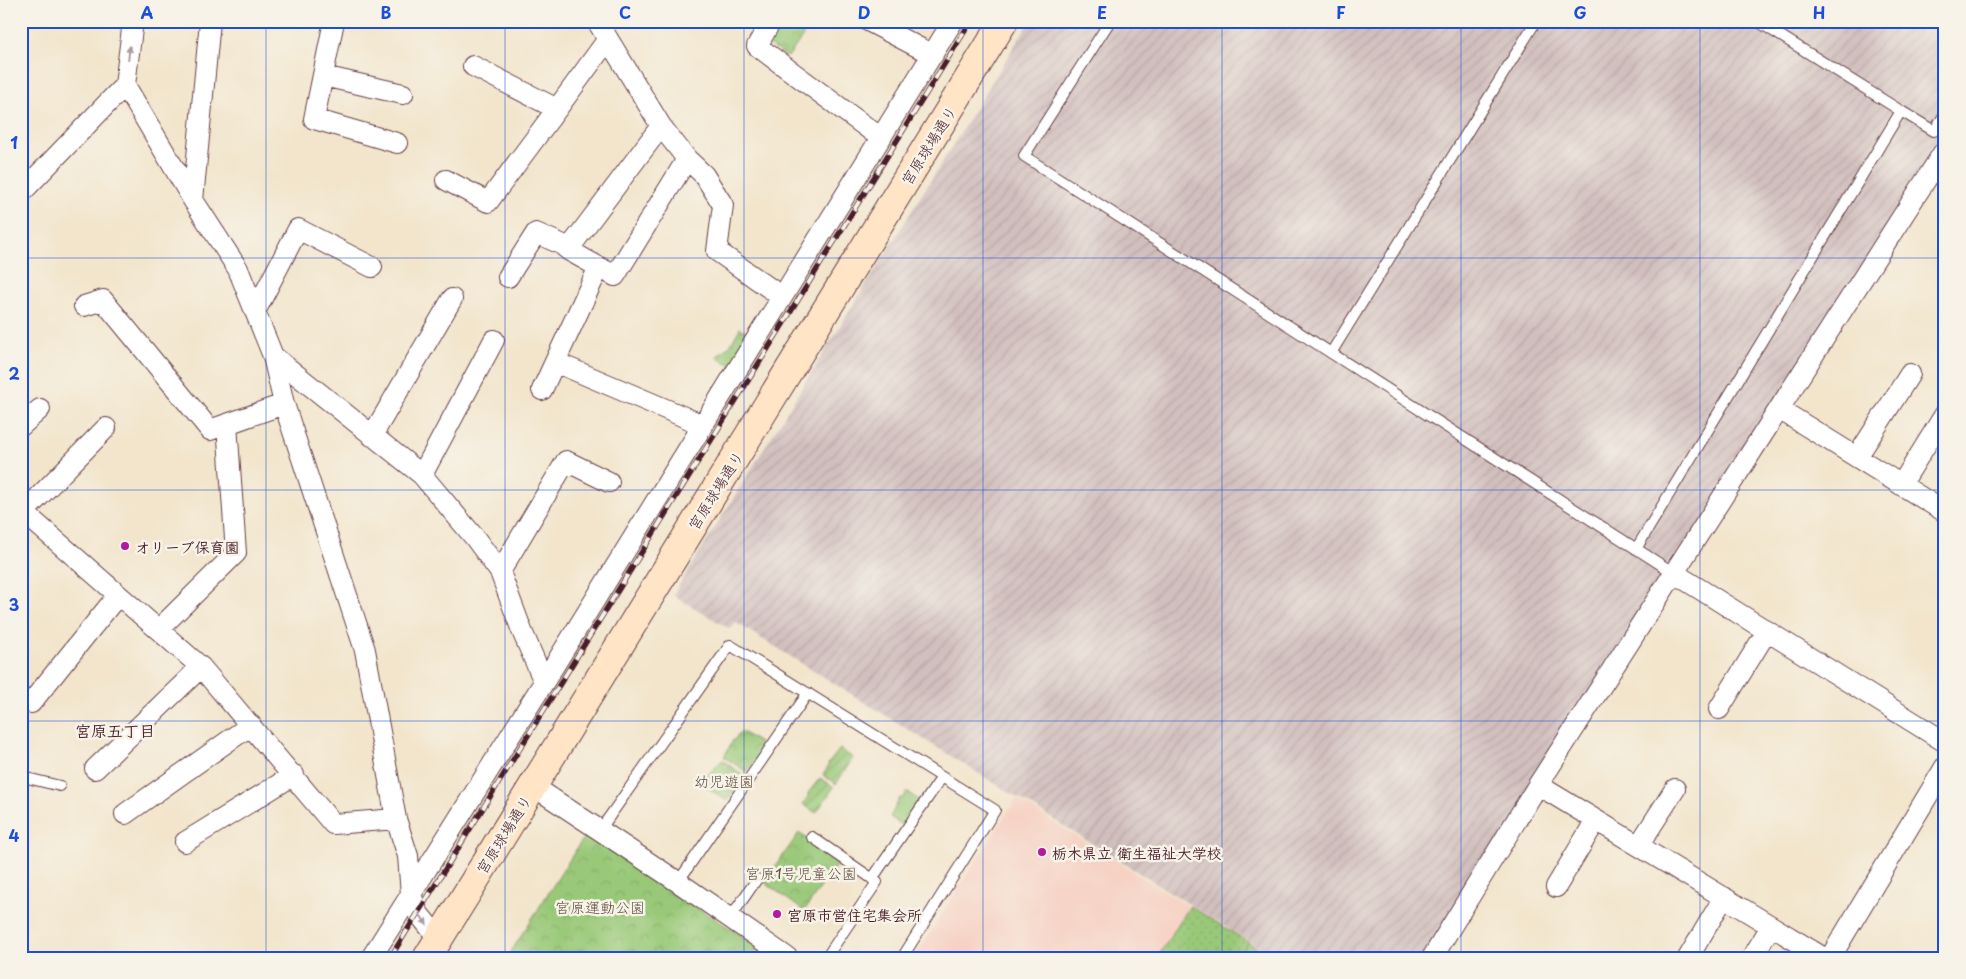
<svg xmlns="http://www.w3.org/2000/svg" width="1966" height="979" viewBox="0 0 1966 979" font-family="'Playpen Sans','Klee One',sans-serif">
<defs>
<pattern id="industrial-furrows" width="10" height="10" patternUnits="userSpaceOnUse" patternTransform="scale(1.25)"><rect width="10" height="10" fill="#d1bfbe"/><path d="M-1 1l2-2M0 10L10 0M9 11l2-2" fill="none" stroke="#b5a4a3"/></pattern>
<pattern id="grass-dots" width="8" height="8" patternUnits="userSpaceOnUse" patternTransform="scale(1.25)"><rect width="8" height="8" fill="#99c978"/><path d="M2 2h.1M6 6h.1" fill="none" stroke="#85ac68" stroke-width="1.8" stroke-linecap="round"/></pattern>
<pattern id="park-crowns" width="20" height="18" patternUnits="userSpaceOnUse" patternTransform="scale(1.25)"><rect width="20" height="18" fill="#99c978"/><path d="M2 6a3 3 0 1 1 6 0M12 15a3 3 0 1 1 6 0" fill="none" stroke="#85ac68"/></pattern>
<pattern id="garden-furrows" width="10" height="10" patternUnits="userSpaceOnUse" patternTransform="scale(1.25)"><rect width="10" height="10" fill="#99c978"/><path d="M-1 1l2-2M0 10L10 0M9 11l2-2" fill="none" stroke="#85ac68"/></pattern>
</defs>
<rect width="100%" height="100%" fill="#f7f3e8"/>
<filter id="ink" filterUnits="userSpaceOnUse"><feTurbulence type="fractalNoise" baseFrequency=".02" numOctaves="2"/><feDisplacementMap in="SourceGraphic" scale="10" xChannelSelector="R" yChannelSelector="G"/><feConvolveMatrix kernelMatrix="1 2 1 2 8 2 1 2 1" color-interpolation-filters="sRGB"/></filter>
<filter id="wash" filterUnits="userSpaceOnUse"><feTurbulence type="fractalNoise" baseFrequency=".0096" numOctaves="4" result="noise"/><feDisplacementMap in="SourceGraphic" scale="20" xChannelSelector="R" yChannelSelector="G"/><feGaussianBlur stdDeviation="1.12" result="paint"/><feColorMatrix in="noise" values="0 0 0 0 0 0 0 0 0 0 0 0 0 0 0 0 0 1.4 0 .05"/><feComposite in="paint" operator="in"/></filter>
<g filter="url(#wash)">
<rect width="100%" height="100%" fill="#f2e5cc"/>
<path fill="#f6d2c4" d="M 1016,799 L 1272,958 L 914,958 Z"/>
<path fill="url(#industrial-furrows)" d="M 1030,21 L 1945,21 L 1945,144 L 1428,958 L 1276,958 L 735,622 L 730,629 L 673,595 Z"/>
<path fill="url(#grass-dots)" stroke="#727452" d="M 1190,906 L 1248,942 L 1238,958 L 1157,958 Z"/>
<path fill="url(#park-crowns)" stroke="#727452" d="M 781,21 L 787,21 L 805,33 L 788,57 L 767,44 Z
M 740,328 L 755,337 L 735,367 L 716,357 L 731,344 Z
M 741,731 L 765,747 L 747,772 L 724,757 L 733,740 L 736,738 Z
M 722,760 L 745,776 L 727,801 L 704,785 L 709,774 Z
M 907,792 L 919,800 L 902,825 L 890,817 L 900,798 L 903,798 Z
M 799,833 L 839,861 L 804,911 L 764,882 Z
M 586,834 L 670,892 L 733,930 L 773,958 L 507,958 Z"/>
<path fill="url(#garden-furrows)" stroke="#727452" d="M 840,749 L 853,758 L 836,784 L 823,775 L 828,767 L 828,764 Z
M 820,778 L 834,787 L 816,813 L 803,804 L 808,797 L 808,793 Z"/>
<path fill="#99c978" stroke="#727452" d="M 1248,942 L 1272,958 L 1238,958 Z"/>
</g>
<g filter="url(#ink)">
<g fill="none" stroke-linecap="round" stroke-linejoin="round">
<g stroke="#633d43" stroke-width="12">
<path id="lane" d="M 1110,21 L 1024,156 L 1674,573
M 1757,21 L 1901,111
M 1331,353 L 1536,21
M 1636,549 L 1901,111 L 1934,131 L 1945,114
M 21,774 L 27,778 L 60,786
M 600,830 L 730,645 L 995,810 L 902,958
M 812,837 L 877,882 L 826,958
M 872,879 L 942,777
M 678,882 L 808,693
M 730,918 L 757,879"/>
</g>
<g stroke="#633d43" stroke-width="22">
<path id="street" d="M 133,21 L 125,85 L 193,200 L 238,269 L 273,356 L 284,404 L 365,650 L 396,819 L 408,856 L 411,895 L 418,913 L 439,939
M 334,21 L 314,119 L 397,143
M 597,21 L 661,126 L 687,159 L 704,175 L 723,205 L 717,251 L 782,297
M 771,21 L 757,46 L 881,138
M 868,21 L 933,55
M 473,66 L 557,109 L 608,39
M 323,76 L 403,94
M 446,180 L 488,202 L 557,109
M 21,193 L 125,85
M 193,200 L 210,21
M 568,250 L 615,276 L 687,159
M 508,277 L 536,233 L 561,244 L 568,250 L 661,126
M 84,306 L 103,300 L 210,430 L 284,404
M 255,312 L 298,229 L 372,267
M 273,356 L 422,475 L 475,538 L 500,572 L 522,631 L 544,682
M 555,362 L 703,425
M 542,390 L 599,267
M 1779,409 L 1945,512
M 21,426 L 40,409
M 372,436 L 452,299
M 1857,457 L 1910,374
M 422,475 L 494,340
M 1901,485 L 1945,414
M 21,510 L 201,667 L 333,824 L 396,819
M 24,512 L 106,428
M 500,572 L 566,461 L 609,482
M 1674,573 L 1945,742
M 159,629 L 236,553 L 227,424
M 31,703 L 118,595
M 1719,709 L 1767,631
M 95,769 L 201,667
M 1538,785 L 1824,958
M 533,786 L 678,882 L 788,958
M 125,814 L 251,725
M 185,842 L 294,775
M 1639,845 L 1675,789
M 1556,887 L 1596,820
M 371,958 L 544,682 L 953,21
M 1432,958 L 1538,785 L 1943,153 L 1945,154
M 1688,958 L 1724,897
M 1752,958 L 1771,926
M 1830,958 L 1945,767"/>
</g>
<g stroke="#633d43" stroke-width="30">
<path id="secondary" d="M 427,958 L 1004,21"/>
</g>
<use href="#lane" stroke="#fff" stroke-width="10"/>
<use href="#street" stroke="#fff" stroke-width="20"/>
<use href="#secondary" stroke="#ffe4c6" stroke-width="28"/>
<g stroke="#4a1f2b" stroke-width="5.5">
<path id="rail" d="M 390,958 L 971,21"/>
</g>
<use href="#rail" stroke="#f7f3e8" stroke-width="4" stroke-dasharray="11" stroke-linecap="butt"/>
</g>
<defs><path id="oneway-solid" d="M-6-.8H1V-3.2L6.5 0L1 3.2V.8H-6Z" transform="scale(1.25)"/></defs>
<g fill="#ae9aa0">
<use href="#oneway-solid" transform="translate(129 53) rotate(-84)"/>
<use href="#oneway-solid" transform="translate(423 919) rotate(55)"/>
</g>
</g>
<path fill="none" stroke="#1d4ed8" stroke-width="1" stroke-opacity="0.55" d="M 266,21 L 266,958M 505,21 L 505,958M 744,21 L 744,958M 983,21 L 983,958M 1222,21 L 1222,958M 1461,21 L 1461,958M 1700,21 L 1700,958M 21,258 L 1945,258M 21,490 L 1945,490M 21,721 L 1945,721"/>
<g fill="#b5179e" stroke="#f7f3e8" stroke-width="2">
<circle cx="125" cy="546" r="5"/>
<circle cx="1042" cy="852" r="5"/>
<circle cx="777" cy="914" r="5"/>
</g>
<g text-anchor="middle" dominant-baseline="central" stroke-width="5" stroke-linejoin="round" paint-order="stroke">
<g font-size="15" fill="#4a1f2b" stroke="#f7f3e8">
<text transform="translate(928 145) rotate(-58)">宮原球場通り</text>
<text transform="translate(715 490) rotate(-58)">宮原球場通り</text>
<text transform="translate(503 834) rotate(-58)">宮原球場通り</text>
</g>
<g font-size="15" font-weight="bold" fill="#4a1f2b" stroke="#f7f3e8" text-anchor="start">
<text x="135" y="546">オリーブ保育園</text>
<text x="1052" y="852">栃木県立 衛生福祉大学校</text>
<text x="787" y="914">宮原市営住宅集会所</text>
</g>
<g font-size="15" fill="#625242" stroke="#f7f3e8">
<text x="724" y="780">幼児遊園</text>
<text x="801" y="872">宮原1号児童公園</text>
<text x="600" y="906">宮原運動公園</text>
</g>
<g font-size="16" font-weight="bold" fill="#4a1f2b" stroke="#f7f3e8">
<text x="115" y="730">宮原五丁目</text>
</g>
</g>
<rect width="1966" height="979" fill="none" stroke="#f7f3e8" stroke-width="55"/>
<rect x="28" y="28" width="1910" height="924" fill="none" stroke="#1d4ed8" stroke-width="2"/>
<g font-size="16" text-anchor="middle" font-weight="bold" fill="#1d4ed8">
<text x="147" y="19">A</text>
<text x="386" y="19">B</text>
<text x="625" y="19">C</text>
<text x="864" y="19">D</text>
<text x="1102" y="19">E</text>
<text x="1341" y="19">F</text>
<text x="1580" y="19">G</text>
<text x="1819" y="19">H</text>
<text x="14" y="149">1</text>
<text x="14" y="380">2</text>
<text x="14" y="611">3</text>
<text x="14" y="842">4</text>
</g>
</svg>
